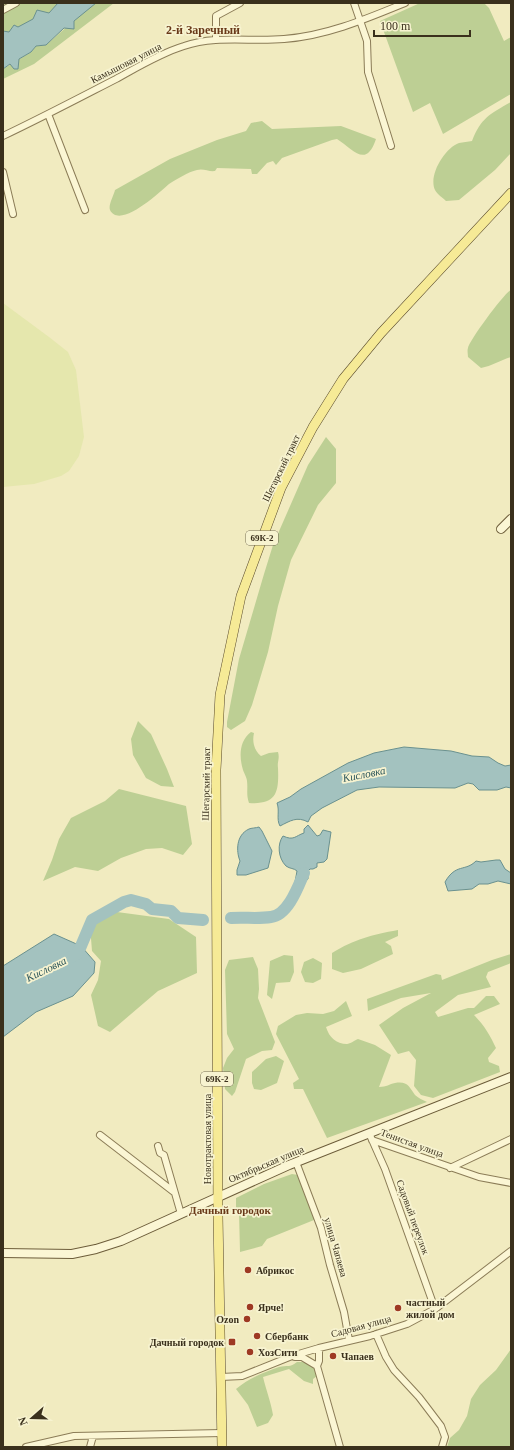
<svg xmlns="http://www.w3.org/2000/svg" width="514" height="1450" viewBox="0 0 514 1450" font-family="'Times New Roman',serif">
<rect width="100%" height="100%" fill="#f1ebc0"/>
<path fill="#e5e7ad" d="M 3,303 L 49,337 L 68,352 L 76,370 L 84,437 L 79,456 L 69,471 L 61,476 L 34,484 L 3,487 Z"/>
<path fill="#bdcf94" d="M 3,3 L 58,3 L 49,13 L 34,19 L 9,33 L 3,31 Z
M 94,3 L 114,3 L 34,64 L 3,79 L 3,69 L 31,52 L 36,46 L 46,45 Z
M 420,3 L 484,3 L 489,8 L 504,41 L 511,37 L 511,94 L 443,134 L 430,103 L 413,112 L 380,21 Z
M 511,102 L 511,153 L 495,170 L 459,200 L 446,201 C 443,198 437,194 435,190 C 428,175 445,148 459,143 C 463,142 468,142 472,141 C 481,118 490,114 511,102 Z
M 262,121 L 272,129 L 341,126 L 376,139 C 366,169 353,149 337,139 L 332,140 L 282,158 L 276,165 L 273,161 L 267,163 L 257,174 L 252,174 L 251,169 L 217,168 L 215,171 C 209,172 203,168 197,170 C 188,172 177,179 169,184 C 161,191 120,230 110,210 C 108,205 114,195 115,190 L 170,159 L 217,140 L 246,131 L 251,123 Z
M 511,290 L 511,357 C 501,360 492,366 481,368 L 468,357 C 468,355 467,350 468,348 C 469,341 505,292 511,290 Z
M 326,437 L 336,449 L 336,483 L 318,505 L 291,560 L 278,606 L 268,652 L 252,705 L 245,721 L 231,730 L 227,727 L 227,722 L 239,659 L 264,574 L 273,545 L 308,465 Z
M 138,721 L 151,734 L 167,769 L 174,787 L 161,786 L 146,778 L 133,755 L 131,739 Z
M 251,732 L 254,733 C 252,742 254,750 261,756 L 269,753 L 278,752 C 280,759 277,761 278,768 C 279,792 277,805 249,803 C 246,795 248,789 247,781 C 247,778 244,773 243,770 C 239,757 239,741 251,732 Z
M 119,789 L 186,806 L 192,844 L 183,855 L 162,848 L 146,849 L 121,858 L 98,871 L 75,867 L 43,881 L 52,860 L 59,839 L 71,818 L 105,801 Z
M 117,912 L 169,919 L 196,937 L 197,973 L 158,991 L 110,1032 L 98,1026 L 91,995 L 98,980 L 101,961 L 92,951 L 90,926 Z
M 398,930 L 398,936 L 385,942 L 391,946 L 393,954 L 361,969 L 343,973 L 332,969 L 332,953 C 355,939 371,935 398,930 Z
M 511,954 L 511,963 L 488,972 L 486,977 L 491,987 L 458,995 L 435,1012 L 438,1017 L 468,1008 L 474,1008 L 486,996 L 494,996 L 500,1004 L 474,1015 C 484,1025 490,1035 496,1048 L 488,1058 L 489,1062 L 499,1066 L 500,1072 L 433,1098 L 421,1095 L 414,1086 L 416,1060 L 409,1051 L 398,1054 L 379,1025 L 403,1008 L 431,993 L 401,998 L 368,1011 L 367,999 L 436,974 L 441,975 L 442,980 L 492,960 Z
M 284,955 L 293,956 L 294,972 L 290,982 L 276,983 L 272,999 L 267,995 L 270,961 Z
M 253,957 L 258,969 L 259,989 L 258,998 L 275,1042 L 272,1050 L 262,1051 L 246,1059 L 235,1092 L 232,1096 L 225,1089 L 223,1068 L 227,1058 L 234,1049 L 227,1034 L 225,970 L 229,960 Z
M 313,958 L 322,963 L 321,979 L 313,983 L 305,982 L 301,972 L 304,962 Z
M 346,1001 L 352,1016 L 326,1027 C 329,1037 336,1044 347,1044 C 350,1044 355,1040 358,1039 L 375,1045 L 391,1055 L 379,1087 C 387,1087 389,1084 395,1083 C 408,1081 409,1087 415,1095 C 418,1098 423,1100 427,1102 L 327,1138 L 303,1089 L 294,1089 L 293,1083 L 299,1079 L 276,1034 L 278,1026 L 296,1015 L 307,1013 L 323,1014 L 334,1011 Z
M 276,1056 L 284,1061 L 277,1083 L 261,1090 L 254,1089 L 252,1083 L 252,1072 L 266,1059 Z
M 292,1174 L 298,1175 L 312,1209 L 314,1220 L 267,1239 L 262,1246 L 240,1252 L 239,1211 L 236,1211 L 236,1198 L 264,1184 Z
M 511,1349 L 511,1447 L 447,1447 L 450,1438 L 459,1430 L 467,1416 L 471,1399 L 480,1385 L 496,1370 Z
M 297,1362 C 310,1362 314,1363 317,1376 L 313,1379 L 313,1384 L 304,1381 L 289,1369 L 263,1377 C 266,1390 271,1402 273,1415 L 268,1423 L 257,1427 L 248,1405 L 236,1389 C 248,1379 264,1372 279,1367 C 287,1365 290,1368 297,1362 Z"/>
<path fill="#a3c2bf" stroke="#6a918f" d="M 58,3 L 96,3 L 74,21 L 74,29 L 64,28 L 46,45 L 36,46 L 31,52 L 19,59 L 18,69 L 14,69 L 10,64 L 3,69 L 3,31 L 9,32 L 14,25 L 18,27 L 33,19 L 37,10 L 49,13 Z
M 404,747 L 451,751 L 472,756 L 489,757 L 498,763 L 505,766 L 511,765 L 511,788 L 506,787 L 497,790 L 479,790 L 473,784 L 468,783 L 455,788 L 379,787 L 357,790 L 322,808 L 311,816 L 308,822 C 297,816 290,821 280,826 C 276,819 280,811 277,803 L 290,797 L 301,789 L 348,763 L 374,753 Z
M 308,825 L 317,836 L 320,835 L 323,830 L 331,832 L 327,859 L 324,862 L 317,863 L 317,867 L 313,869 L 310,869 L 308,871 L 308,879 C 304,881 302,885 298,887 L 295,882 L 297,871 C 294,868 290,869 286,866 C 278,858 277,844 283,836 C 294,841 295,836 304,833 L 304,829 Z
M 259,827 L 262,831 L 272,851 L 268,868 L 246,875 L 237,875 L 237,870 L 240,861 C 236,851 236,835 249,829 C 251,828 256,828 259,827 Z
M 496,860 L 500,860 L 505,869 L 511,873 L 511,884 L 498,881 L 488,884 L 479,884 L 472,889 L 448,891 L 445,882 C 456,863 465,872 476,861 L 481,862 Z
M 54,934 L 81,946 L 95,962 L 94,973 L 73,996 L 36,1012 L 3,1037 L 3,966 Z"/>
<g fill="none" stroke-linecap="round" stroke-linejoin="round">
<path stroke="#a3c2bf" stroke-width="12" d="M 231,918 C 244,917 258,919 271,917 C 288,915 298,887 304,873
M 71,957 L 77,954 L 81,946 L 92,920 L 124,902 L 131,900 L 146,904 L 152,909 L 171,911 L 178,918 L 203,920"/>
<g stroke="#8b7c57" stroke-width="8">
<path id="street" d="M 354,3 L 367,41 L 368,72 L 391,146
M 3,10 L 16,3
M 216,40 L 216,16 L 240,3
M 48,114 L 85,210
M 3,136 C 41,118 79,98 116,79 C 138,67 161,53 184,46 C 216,35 251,42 284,39 C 326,36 366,19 405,3
M 3,172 L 13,214
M 369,1133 L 385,1169 L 435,1309
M 100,1135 L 174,1192
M 372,1140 L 479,1177 L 511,1183
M 158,1146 L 160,1153 L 164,1155 L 181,1214
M 296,1162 L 321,1228 L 330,1265 L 344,1312 L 349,1340
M 450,1168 L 511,1139
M 376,1334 L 386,1357 L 394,1370 L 419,1397 L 441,1426 L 445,1437 L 442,1447
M 295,1357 L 302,1357 L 317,1366 L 340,1447
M 317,1366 L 319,1361 L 319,1348
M 221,1377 L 242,1376 L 292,1356 L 319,1348 L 370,1336 L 407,1324 L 435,1309 L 511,1251
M 26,1447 L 74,1436 L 222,1433
M 90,1447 L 93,1436"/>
</g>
<g stroke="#6d5d3a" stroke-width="10">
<path id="secondary" d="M 501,529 L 511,519
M 3,1253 L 72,1254 L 96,1249 L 121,1241 L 289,1165 L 511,1077"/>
</g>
<g stroke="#58492c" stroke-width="10">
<path id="primary" d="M 222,1447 L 218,1215 L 216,770 L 220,695 L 241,596 L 281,488 L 313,427 L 343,379 L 381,333 L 511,193"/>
</g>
<use href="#street" stroke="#fbf6d4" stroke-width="6"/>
<use href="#secondary" stroke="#fbf6d4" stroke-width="8"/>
<use href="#primary" stroke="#f6ea96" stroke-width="9"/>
</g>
<g fill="#9e3923" stroke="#f7f3d0" stroke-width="1.5">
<circle cx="248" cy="1270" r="4"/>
<circle cx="250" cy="1307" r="4"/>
<circle cx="398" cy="1308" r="4"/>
<circle cx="247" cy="1319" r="4"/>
<circle cx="257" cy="1336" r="4"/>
<rect x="228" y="1338" width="8" height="8" rx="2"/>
<circle cx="250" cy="1352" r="4"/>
<circle cx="333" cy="1356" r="4"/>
</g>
<g text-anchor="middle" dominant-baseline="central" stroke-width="3.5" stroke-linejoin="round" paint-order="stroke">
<g fill="#f7f3d0" stroke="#736a52" stroke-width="1">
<rect x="246" y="531" width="32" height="14" rx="3"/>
<rect x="201" y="1072" width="32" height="14" rx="3"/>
</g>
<g font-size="9" font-weight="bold" fill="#3a301c">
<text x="262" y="538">69К-2</text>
<text x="217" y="1079">69К-2</text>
</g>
<g font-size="10" fill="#3a301c" stroke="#f7f3d0">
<text transform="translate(126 63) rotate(-27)">Камышовая улица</text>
<text transform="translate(281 468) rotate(-64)">Шегарский тракт</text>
<text transform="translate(206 784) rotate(-89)">Шегарский тракт</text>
<text transform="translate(207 1139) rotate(-90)">Новотрактовая улица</text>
<text transform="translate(412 1143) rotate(20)">Тенистая улица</text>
<text transform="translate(266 1164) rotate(-23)">Октябрьская улица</text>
<text transform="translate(413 1217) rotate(70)">Садовый переулок</text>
<text transform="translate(336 1247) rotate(74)">улица Чапаева</text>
<text transform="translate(361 1326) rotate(-15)">Садовая улица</text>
</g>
<g font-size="10" font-weight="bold" fill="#3a301c" stroke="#f7f3d0" text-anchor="start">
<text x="256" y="1270">Абрикос</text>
<text x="406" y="1302">частный<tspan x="406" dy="12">жилой дом</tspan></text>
<text x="258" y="1307">Ярче!</text>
<text x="239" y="1319" text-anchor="end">Ozon</text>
<text x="265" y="1336">Сбербанк</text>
<text x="224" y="1342" text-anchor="end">Дачный городок</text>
<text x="258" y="1352">ХозСити</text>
<text x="341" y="1356">Чапаев</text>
</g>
<g font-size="11" font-style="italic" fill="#2b555a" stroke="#f7f3d0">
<text transform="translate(364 774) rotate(-11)">Кисловка</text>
<text transform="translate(46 969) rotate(-26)">Кисловка</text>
</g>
<g font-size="11" font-weight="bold" fill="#693919" stroke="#f7f3d0">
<text x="230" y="1210">Дачный городок</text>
</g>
<g font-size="12" font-weight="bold" fill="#693919" stroke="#f7f3d0">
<text x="203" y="30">2-й Заречный</text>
</g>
</g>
<rect width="514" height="1450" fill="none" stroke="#3a301c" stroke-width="8"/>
<g transform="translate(32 1418) rotate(250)" stroke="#f7f3d0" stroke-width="3" paint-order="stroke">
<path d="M0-3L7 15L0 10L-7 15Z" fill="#3a301c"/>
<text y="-6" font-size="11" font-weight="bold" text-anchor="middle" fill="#3a301c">N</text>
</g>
<path d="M374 30v6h96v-6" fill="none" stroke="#3a301c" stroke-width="2"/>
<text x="380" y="30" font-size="12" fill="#3a301c" stroke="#f7f3d0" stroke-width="3" paint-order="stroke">100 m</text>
</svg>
